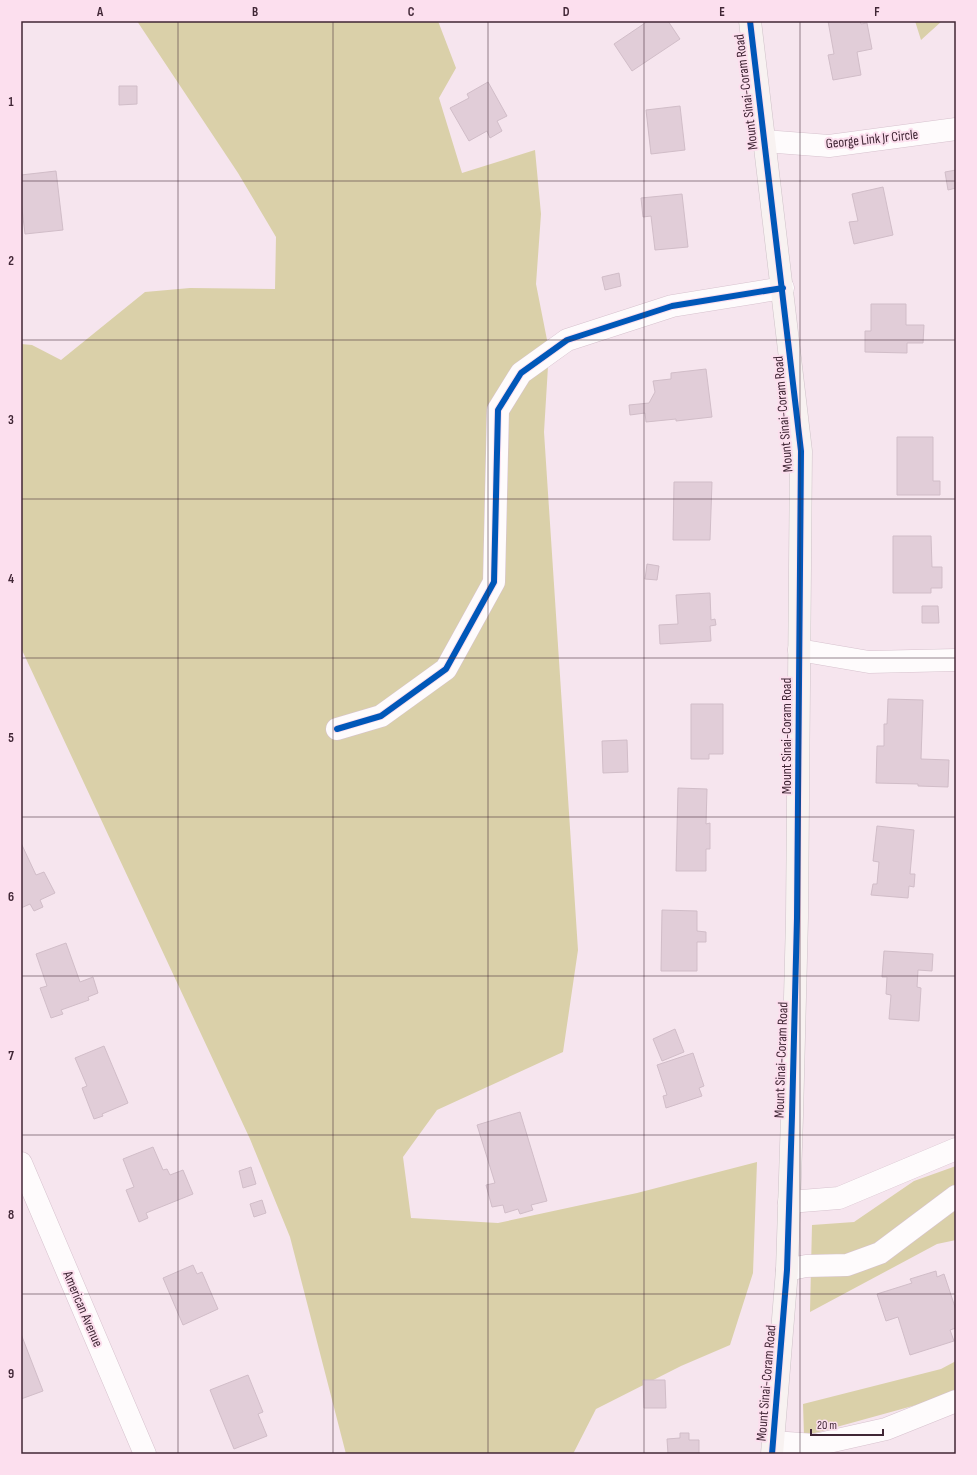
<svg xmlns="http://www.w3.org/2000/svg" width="977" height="1475" viewBox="0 0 977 1475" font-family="'Sofia Sans Condensed',sans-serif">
<rect width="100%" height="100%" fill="#f6e5ee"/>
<path fill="#dad0a9" d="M 137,21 L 438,21 L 456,68 L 439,98 L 462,173 L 535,150 L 541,214 L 536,284 L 549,350 L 544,432 L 578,950 L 563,1052 L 437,1110 L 403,1157 L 411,1218 L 498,1223 L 637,1193 L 757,1162 L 753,1273 L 730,1345 L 681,1366 L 596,1409 L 573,1454 L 346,1454 L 290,1237 L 250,1139 L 21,648 L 21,344 L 32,345 L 61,360 L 145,292 L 190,288 L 275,289 L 276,237 L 238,173 Z
M 915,21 L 942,21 L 921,40 Z
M 956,1166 L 956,1240 L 937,1244 L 810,1312 L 812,1225 L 854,1222 L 914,1181 Z
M 956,1361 L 956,1394 L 804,1436 L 803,1404 L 941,1369 Z"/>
<path fill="#e1cdd8" stroke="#d1bdc8" d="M 648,21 L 668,21 L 680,39 L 632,71 L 614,44 Z
M 828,21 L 860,21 L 861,24 L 867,23 L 872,49 L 857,52 L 861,75 L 833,80 L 828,55 L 834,54 Z
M 488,82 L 507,116 L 497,121 L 502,131 L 490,138 L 487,131 L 469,141 L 450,108 L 469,98 L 467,94 Z
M 119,86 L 137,86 L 137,104 L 119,105 Z
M 680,106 L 685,150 L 651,154 L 646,110 Z
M 956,170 L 956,188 L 948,190 L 945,172 Z
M 56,171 L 63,230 L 25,234 L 21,201 L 21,175 Z
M 883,187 L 893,235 L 854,244 L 849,222 L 858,221 L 852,194 Z
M 682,194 L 688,247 L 655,250 L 651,216 L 643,217 L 641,198 Z
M 619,273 L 621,286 L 605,290 L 602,277 Z
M 871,304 L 906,304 L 906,325 L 924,325 L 923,343 L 907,343 L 907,353 L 865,352 L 865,331 L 871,331 Z
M 706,369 L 712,417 L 676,421 L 676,419 L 646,422 L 645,413 L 630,415 L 629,405 L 649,403 L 655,392 L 653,381 L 671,379 L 671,373 Z
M 897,437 L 933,437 L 933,481 L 940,481 L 940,495 L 897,495 Z
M 674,482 L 712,482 L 710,540 L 673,540 Z
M 893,536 L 931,536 L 932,567 L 942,567 L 942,588 L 931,588 L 931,593 L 893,593 Z
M 647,564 L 659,566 L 657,580 L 645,579 Z
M 710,593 L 711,620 L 715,619 L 716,625 L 710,626 L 711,641 L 660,644 L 659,625 L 678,624 L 676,595 Z
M 922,606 L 938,606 L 939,623 L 922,623 Z
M 888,699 L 923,700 L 921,759 L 949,760 L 948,787 L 918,786 L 918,784 L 876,783 L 877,746 L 884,746 L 884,724 L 887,724 Z
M 691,704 L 723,704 L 723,754 L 709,754 L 709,759 L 691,759 Z
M 627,740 L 628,772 L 603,773 L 602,741 Z
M 678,788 L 707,789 L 706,824 L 710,823 L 710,849 L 706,849 L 706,871 L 676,871 Z
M 877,826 L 914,830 L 910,874 L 915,874 L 914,887 L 909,886 L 908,898 L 871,895 L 873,884 L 877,884 L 879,862 L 873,861 Z
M 21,843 L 36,875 L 44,872 L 55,893 L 40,900 L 43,907 L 34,911 L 30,904 L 21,908 Z
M 662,910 L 697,911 L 697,931 L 706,932 L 706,942 L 697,942 L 697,971 L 661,971 Z
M 66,943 L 80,982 L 93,977 L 98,993 L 88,997 L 89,1000 L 61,1010 L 63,1014 L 51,1018 L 40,988 L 47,986 L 36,954 Z
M 884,951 L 933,954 L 932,971 L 918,970 L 917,987 L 921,988 L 919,1021 L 889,1019 L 891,995 L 886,994 L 887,977 L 882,977 Z
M 675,1029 L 684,1052 L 662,1061 L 653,1039 Z
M 104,1046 L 128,1103 L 102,1114 L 103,1116 L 94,1119 L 82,1088 L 87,1086 L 75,1058 Z
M 693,1053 L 704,1086 L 699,1088 L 702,1096 L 666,1108 L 663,1096 L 667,1095 L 657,1065 Z
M 520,1112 L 547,1201 L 531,1205 L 533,1210 L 520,1214 L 518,1209 L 505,1213 L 503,1205 L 492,1207 L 486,1185 L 495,1183 L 477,1125 Z
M 153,1147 L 163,1170 L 167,1169 L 170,1175 L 183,1170 L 193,1194 L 146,1213 L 148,1218 L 139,1222 L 126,1190 L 134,1187 L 123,1159 Z
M 251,1167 L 256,1184 L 243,1188 L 239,1171 Z
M 262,1200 L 266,1213 L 254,1217 L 250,1204 Z
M 193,1265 L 197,1274 L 202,1272 L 218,1309 L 183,1325 L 163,1278 Z
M 936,1271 L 937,1277 L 944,1274 L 956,1310 L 956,1328 L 950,1330 L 954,1341 L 910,1355 L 898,1317 L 886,1321 L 877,1294 L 912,1283 L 910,1279 Z
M 21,1334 L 43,1391 L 21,1399 Z
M 248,1375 L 263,1412 L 258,1414 L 267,1436 L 234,1449 L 210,1390 Z
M 643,1380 L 665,1380 L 666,1408 L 644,1408 Z
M 680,1433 L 689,1433 L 689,1440 L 699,1440 L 699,1454 L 668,1454 L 667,1439 L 680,1438 Z"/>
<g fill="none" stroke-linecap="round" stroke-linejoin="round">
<g stroke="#d7c2ce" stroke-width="23">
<path id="minor" d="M 764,141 L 829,146 L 956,129
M 799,650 L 869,662 L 956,660
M 337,729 L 381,716 L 446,669 L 494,582 L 498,410 L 521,373 L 567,340 L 672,306 L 783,288
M 21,1163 L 145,1454
M 789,1202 L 839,1198 L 956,1149
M 787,1270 L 806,1266 L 847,1265 L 880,1253 L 956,1196
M 773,1442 L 815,1445 L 886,1429 L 956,1401"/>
</g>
<g stroke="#cec2c8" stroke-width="23">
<path id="major" d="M 750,21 L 801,451 L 797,918 L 792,1116 L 787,1270 L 772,1454"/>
</g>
<use href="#minor" stroke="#fefbfc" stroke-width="22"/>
<use href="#major" stroke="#f8f2f1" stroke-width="22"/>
<g stroke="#fcdfee" stroke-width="8">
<path id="cycleway" d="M 750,21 L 801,451 L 797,918 L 792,1116 L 787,1270 L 772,1454
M 337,729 L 381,716 L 446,669 L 494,582 L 498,410 L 521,373 L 567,340 L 672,306 L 783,288"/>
</g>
<use href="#cycleway" stroke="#0057b8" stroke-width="6"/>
</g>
<path fill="none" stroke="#402635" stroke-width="1" stroke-opacity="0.55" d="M 178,21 L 178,1454M 333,21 L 333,1454M 488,21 L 488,1454M 644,21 L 644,1454M 800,21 L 800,1454M 21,181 L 956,181M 21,340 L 956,340M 21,499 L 956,499M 21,658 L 956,658M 21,817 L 956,817M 21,976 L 956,976M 21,1135 L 956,1135M 21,1294 L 956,1294"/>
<g text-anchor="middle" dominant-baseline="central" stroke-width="4" stroke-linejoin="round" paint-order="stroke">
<g font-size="14" fill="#402635" stroke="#fcdfee">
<text transform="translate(746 92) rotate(-97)">Mount Sinai-Coram Road</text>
<text transform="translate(872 139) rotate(-6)">George Link Jr Circle</text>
<text transform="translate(783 414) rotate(-95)">Mount Sinai-Coram Road</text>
<text transform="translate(786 736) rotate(-90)">Mount Sinai-Coram Road</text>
<text transform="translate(781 1060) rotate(-88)">Mount Sinai-Coram Road</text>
<text transform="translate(83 1309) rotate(67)">American Avenue</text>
<text transform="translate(766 1383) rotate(-85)">Mount Sinai-Coram Road</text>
</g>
</g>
<rect width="977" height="1475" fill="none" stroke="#fcdfee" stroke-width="44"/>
<path d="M811 1429v6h72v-6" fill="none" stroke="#402635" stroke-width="2"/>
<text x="817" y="1429" font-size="12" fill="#402635" stroke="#fcdfee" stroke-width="3" paint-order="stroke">20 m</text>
<rect x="22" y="22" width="933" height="1431" fill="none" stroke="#402635" stroke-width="1.5"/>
<g font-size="13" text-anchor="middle" font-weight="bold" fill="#402635">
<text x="100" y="16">A</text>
<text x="255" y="16">B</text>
<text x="411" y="16">C</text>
<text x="566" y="16">D</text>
<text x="722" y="16">E</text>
<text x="877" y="16">F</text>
<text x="11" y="106">1</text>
<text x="11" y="265">2</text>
<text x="11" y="424">3</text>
<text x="11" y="583">4</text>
<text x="11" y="742">5</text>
<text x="11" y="901">6</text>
<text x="11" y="1060">7</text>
<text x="11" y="1219">8</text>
<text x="11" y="1378">9</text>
</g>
</svg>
